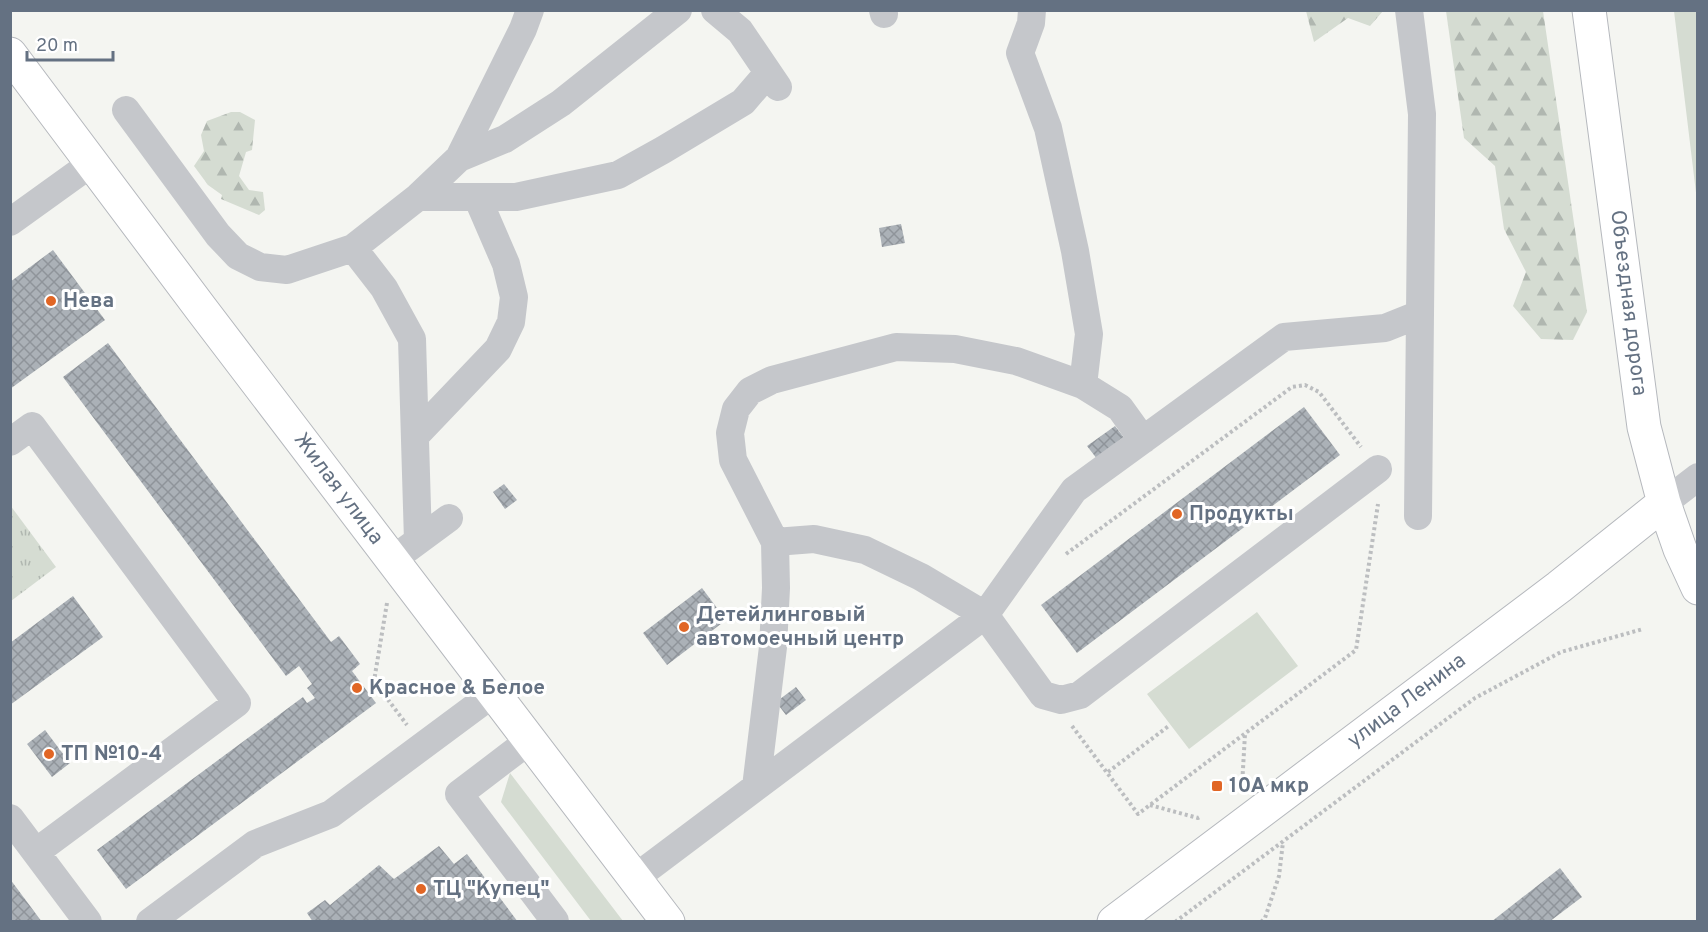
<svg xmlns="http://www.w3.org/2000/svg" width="1708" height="932" viewBox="0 0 1708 932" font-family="Overpass,sans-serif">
<defs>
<pattern id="forest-firs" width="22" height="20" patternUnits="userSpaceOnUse" patternTransform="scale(1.5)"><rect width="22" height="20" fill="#d5dcd2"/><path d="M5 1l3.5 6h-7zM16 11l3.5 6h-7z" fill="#b0b7b0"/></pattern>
<pattern id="park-tufts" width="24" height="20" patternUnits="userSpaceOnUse" patternTransform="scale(1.5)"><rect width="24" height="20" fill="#d5dcd2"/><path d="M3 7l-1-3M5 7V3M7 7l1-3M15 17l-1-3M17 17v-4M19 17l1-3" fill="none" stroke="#b0b7b0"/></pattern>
<pattern id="building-cross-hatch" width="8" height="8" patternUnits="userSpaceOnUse" patternTransform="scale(1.5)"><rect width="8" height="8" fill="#abb1b7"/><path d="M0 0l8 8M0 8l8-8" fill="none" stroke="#8f949a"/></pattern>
</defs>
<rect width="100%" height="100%" fill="#f4f5f1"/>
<path fill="#d5dcd2" d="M 1674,11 L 1697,11 L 1697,201 Z
M 1257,612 L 1298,666 L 1189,749 L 1147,694 Z
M 510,773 L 623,921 L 591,921 L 501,802 Z"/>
<path fill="url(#forest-firs)" d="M 1306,11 L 1306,10 L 1383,11 L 1370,26 L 1348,18 L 1314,42 Z
M 1446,11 L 1543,11 L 1587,312 L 1573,340 L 1541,339 L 1513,306 L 1526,272 L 1504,229 L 1495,166 L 1464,138 Z
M 231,112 L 240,112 L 255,120 L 252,150 L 246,152 L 239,176 L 249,190 L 263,192 L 265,210 L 259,215 L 221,199 L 222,195 L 208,185 L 194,166 L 204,151 L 201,135 L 207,121 Z"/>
<path fill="url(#park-tufts)" d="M 10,505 L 56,567 L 11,601 L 10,601 Z"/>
<path fill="url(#building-cross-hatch)" d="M 901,224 L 905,243 L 882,247 L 879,228 Z
M 53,250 L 105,320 L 10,389 L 10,282 Z
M 108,343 L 331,642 L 339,636 L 360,664 L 352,671 L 376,703 L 126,889 L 97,850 L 303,697 L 307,703 L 315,698 L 307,688 L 312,684 L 299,666 L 286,676 L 63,377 Z
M 1304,407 L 1340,455 L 1077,653 L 1041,605 Z
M 1115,426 L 1129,444 L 1101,464 L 1087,446 Z
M 504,484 L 517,500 L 505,509 L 493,492 Z
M 702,588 L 726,620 L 667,665 L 643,633 Z
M 73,596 L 103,637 L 10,705 L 10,643 Z
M 796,687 L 806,700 L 786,715 L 776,702 Z
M 45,730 L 70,763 L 52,777 L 27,744 Z
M 439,846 L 454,864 L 467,854 L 518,922 L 313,922 L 307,913 L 325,900 L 330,905 L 379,865 L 394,879 Z
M 1560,868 L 1582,897 L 1549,922 L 1491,922 Z
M 10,879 L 42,922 L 10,922 Z"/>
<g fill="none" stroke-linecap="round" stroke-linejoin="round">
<g stroke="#b5b8bd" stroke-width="35">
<path id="major" d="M 1589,10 L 1644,427 L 1664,503 L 1680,549 L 1698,588
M 10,54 L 202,310 L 668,922
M 1114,922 L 1559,587 L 1664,503"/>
</g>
<path stroke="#bcbec0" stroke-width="4" stroke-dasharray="3 3" stroke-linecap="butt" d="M 1066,554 L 1292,387 L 1305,385 L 1319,392 L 1361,447
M 387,603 L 374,681 L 407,725
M 1072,726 L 1138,814 L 1356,650 L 1378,504
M 1108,772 L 1170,725
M 1242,786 L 1245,734
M 1150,805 L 1198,818 L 1200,817
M 1175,922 L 1475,698 L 1561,652 L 1643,629
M 1261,922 L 1265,918 L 1279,876 L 1283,842"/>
<path stroke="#c5c7cb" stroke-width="28" d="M 715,10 L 740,31 L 778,87
M 883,10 L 884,14
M 1032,10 L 1031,23 L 1020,53 L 1048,128 L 1075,251 L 1089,334 L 1083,385
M 126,110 L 218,235 L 238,256 L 260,267 L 287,270 L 353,248 L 418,197 L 459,158 L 523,29 L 530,10
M 459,158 L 505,139 L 561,103 L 678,10
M 418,197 L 516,197 L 618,175 L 663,150 L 743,102 L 768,73
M 10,222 L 92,163
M 353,248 L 384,288 L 412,339 L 418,541
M 415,436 L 498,349 L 511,322 L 514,297 L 506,264 L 477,197
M 10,442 L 32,426 L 237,703 L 36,852
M 1664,503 L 1698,477
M 1418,516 L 1420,314
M 775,542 L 814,539 L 865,550 L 921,577 L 985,615 L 1043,695 L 1061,700 L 1080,695 L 1378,469
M 407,549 L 449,518
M 530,740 L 459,794 L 555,921
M 756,787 L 773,647 L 776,588 L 775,542 L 733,460 L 730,433 L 736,409 L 750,391 L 772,380 L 896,347 L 955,349 L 1016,361 L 1083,385 L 1120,408 L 1143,440
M 10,818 L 88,922
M 635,878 L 985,615 L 1074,490 L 1284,337 L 1385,328 L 1420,314 L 1422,114 L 1409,10
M 150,922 L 255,844 L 331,814 L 494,693"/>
<use href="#major" stroke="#fff" stroke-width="33"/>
</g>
<g fill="#e16625" stroke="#fff" stroke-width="2">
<circle cx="51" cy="301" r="6"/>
<circle cx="1177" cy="514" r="6"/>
<circle cx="684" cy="627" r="6"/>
<circle cx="357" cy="688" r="6"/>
<circle cx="49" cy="754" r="6"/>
<rect x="1211" y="780" width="12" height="12" rx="3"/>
<circle cx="421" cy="889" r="6"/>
</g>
<g text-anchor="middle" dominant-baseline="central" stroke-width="6" stroke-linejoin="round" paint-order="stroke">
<g font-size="21" font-weight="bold" fill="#647182" stroke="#fff" text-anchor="start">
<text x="63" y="301">Нева</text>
<text x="1189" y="514">Продукты</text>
<text x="696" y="615">Детейлинговый<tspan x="696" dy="24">автомоечный центр</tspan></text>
<text x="369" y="688">Красное &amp; Белое</text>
<text x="61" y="754">ТП №10-4</text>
<text x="1229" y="786">10А мкр</text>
<text x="433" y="889">ТЦ "Купец"</text>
</g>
<g font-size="21" fill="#647182" stroke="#fff">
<text transform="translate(1628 303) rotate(83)">Объездная дорога</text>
<text transform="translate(338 489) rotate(53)">Жилая улица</text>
<text transform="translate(1407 701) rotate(-37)">улица Ленина</text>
</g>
</g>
<rect width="1708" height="932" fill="none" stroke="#647182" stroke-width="24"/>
<path d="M27 51v9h86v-9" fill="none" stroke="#647182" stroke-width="3"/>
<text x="36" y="51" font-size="18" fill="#647182" stroke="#ffffff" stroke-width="4.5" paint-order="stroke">20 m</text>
</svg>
